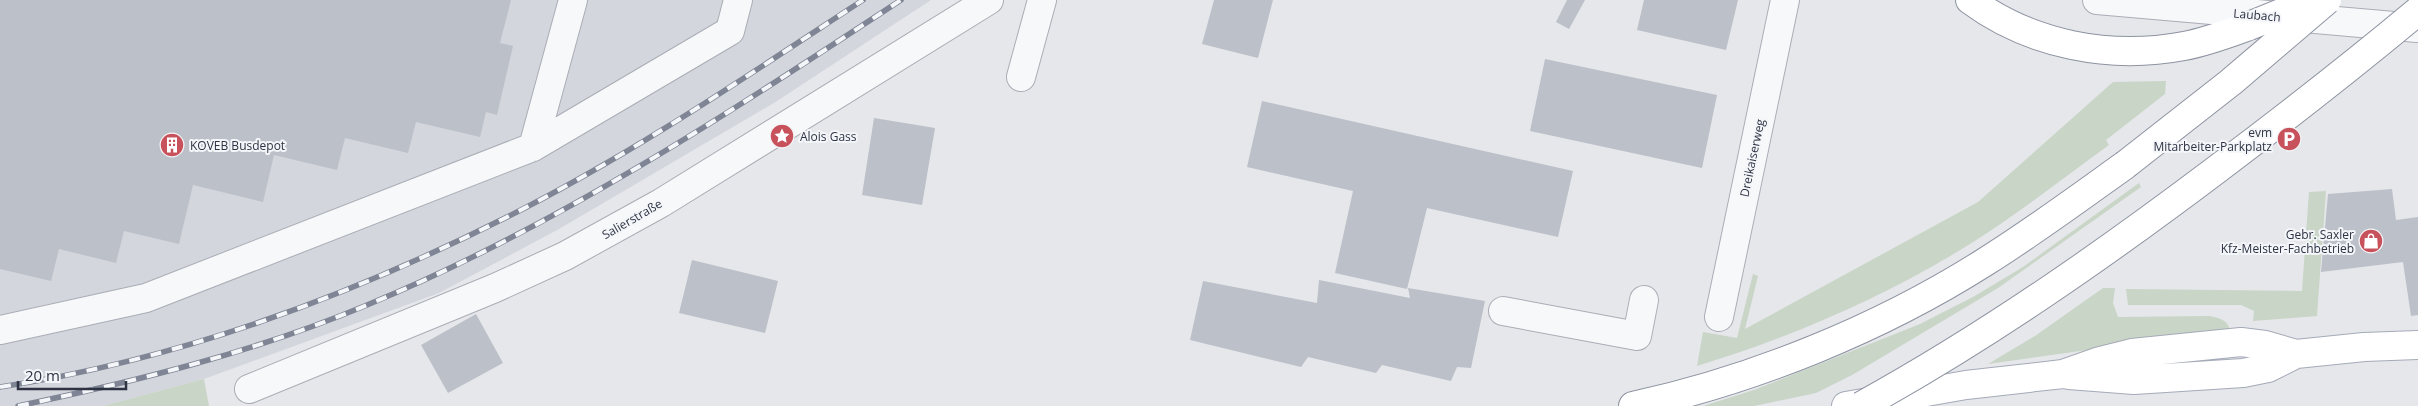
<svg xmlns="http://www.w3.org/2000/svg" width="2418" height="406" viewBox="0 0 2418 406" font-family="'Open Sans',sans-serif">
<rect width="100%" height="100%" fill="#e5e7eb"/>
<path fill="#d3d6dd" d="M 0,0 L 931,0 L 774,103 L 559,229 L 439,293 L 204,379 L 103,406 L 0,406 Z"/>
<path fill="#c9d5c6" d="M 2166,81 L 2165,94 L 2106,140 L 2109,145 C 2063,178 2018,214 1970,244 C 1885,297 1792,337 1697,366 L 1703,332 L 1737,338 L 1753,274 L 1758,276 L 1745,329 L 1978,202 L 2113,82 Z
M 2139,183 L 2141,187 L 1998,288 L 1852,375 L 1816,393 L 1754,406 L 1703,406 L 1754,390 L 1920,324 L 1973,297 L 2023,267 Z
M 2326,191 L 2317,316 L 2253,321 L 2254,311 L 2241,305 L 2128,305 L 2126,289 L 2302,291 L 2309,192 Z
M 2103,288 L 2115,288 L 2113,303 L 2118,317 L 2209,316 C 2219,318 2227,319 2230,330 L 1988,364 L 2035,336 Z
M 204,379 L 209,406 L 103,406 Z"/>
<path fill="#bcc0c8" d="M 0,0 L 511,0 L 500,43 L 513,46 L 497,115 L 486,112 L 480,137 L 416,122 L 408,153 L 345,138 L 337,170 L 274,155 L 263,202 L 193,185 L 179,244 L 124,231 L 116,263 L 59,249 L 51,281 L 0,269 Z
M 1214,0 L 1273,0 L 1258,58 L 1202,44 Z
M 1567,0 L 1585,0 L 1569,29 L 1556,22 Z
M 1644,0 L 1738,0 L 1726,50 L 1637,30 Z
M 1545,59 L 1717,95 L 1702,168 L 1530,131 Z
M 1262,101 L 1573,171 L 1558,237 L 1427,208 L 1407,289 L 1335,273 L 1353,191 L 1247,167 Z
M 874,118 L 935,128 L 922,205 L 862,195 Z
M 2392,189 L 2396,220 L 2418,217 L 2418,315 L 2411,316 L 2403,262 L 2321,272 L 2328,194 Z
M 692,260 L 778,281 L 765,333 L 679,313 Z
M 1319,280 L 1410,298 L 1408,288 L 1485,301 L 1471,368 L 1457,367 L 1451,381 L 1382,365 L 1376,373 L 1308,357 L 1301,367 L 1190,340 L 1203,281 L 1317,303 Z
M 476,314 L 503,363 L 448,393 L 421,345 Z"/>
<g fill="none" stroke-linecap="round" stroke-linejoin="round">
<g stroke="#aaadb5" stroke-width="30">
<path id="minor" d="M 2097,0 L 2417,28
M 1021,77 L 1042,0
M 533,147 L 573,0
M 1503,311 L 1637,336 L 1644,300
M 1719,317 L 1785,0
M 0,330 L 146,298 L 533,147 L 730,31 L 738,0
M 249,389 L 495,288 L 565,256 L 661,203 L 989,0"/>
</g>
<g stroke="#a4aab7" stroke-width="30">
<path id="major" d="M 2069,375 L 2134,380 L 2243,373 L 2268,368 L 2296,354 L 2364,347 L 2418,345
M 1846,406 L 1966,385 L 2063,374 L 2100,361 L 2132,353 L 2241,342 L 2265,345 L 2296,354"/>
</g>
<g stroke="#8d93a1" stroke-width="30">
<path id="highway" d="M 1970,0 C 2031,45 2110,60 2184,46 C 2206,42 2227,34 2249,26
M 1633,406 C 1754,380 1881,328 1985,262 C 2033,232 2079,198 2125,165"/>
</g>
<use href="#minor" stroke="#f7f8fa" stroke-width="28"/>
<use href="#major" stroke="#fff" stroke-width="28"/>
<use href="#highway" stroke="#fff" stroke-width="28"/>
<g stroke="#7f8594" stroke-width="5.5">
<path id="rail" d="M 0,387 C 177,360 348,297 507,217 C 631,155 747,76 863,0
M 18,406 C 137,381 255,352 367,305 C 558,226 729,113 901,0"/>
</g>
<use href="#rail" stroke="#f4f6f9" stroke-width="4" stroke-dasharray="11" stroke-linecap="butt"/>
<g stroke="#8d93a1" stroke-width="30" stroke-linecap="butt">
<path id="highway-bridge" d="M 2249,26 L 2313,0
M 2125,165 L 2231,82 L 2327,0
M 1861,406 C 1986,337 2102,256 2216,170 C 2284,119 2352,66 2418,11"/>
</g>
<use href="#highway-bridge" stroke="#fff" stroke-width="28"/>
</g>
<defs>
<g id="sight-disc" transform="scale(1.25)"><circle r="9.5" fill="#c8525b" stroke="#f4f6f9"/><path d="M0-6L1.8-2.2L6-1.7L2.9 1.2L3.7 5.4L0 3.3L-3.7 5.4L-2.9 1.2L-6-1.7L-1.8-2.2Z" fill="#fff"/></g>
<g id="parking-disc" transform="scale(1.25)"><circle r="9.5" fill="#c8525b" stroke="#f4f6f9"/><path d="M-3.5-5.5H1a3.5 3.5 0 0 1 0 7H-1V5.5H-3.5ZM-1-3.4V-.6H.8a1.4 1.4 0 0 0 0-2.8Z" fill="#fff"/></g>
<g id="building-disc" transform="scale(1.25)"><circle r="9.5" fill="#c8525b" stroke="#f4f6f9"/><path d="M-4-6H4V6H1V3H-1V6H-4ZM-2.5-4.3h1.7v1.8h-1.7ZM.8-4.3h1.7v1.8H.8ZM-2.5-1h1.7V.8h-1.7ZM.8-1h1.7V.8H.8Z" fill="#fff"/></g>
<g id="shop-disc" transform="scale(1.25)"><circle r="9.5" fill="#c8525b" stroke="#f4f6f9"/><path d="M-5-2.5h2.3a2.7 3.5 0 0 1 5.4 0H5L5.5 6h-11ZM-1.5-2.5h3a1.5 2.3 0 0 0-3 0Z" fill="#fff"/></g>
</defs>
<g fill-rule="evenodd">
<use href="#sight-disc" x="782" y="136"/>
<use href="#parking-disc" x="2289" y="139"/>
<use href="#building-disc" x="172" y="145"/>
<use href="#shop-disc" x="2371" y="241"/>
</g>
<g text-anchor="middle" dominant-baseline="central" stroke-width="4" stroke-linejoin="round" paint-order="stroke">
<g font-size="12" fill="#2d3343" stroke="#f4f6f9">
<text transform="translate(2257 15) rotate(5)">Laubach</text>
<text transform="translate(1752 158) rotate(-78)">Dreikaiserweg</text>
<text transform="translate(632 219) rotate(-30)">Salierstraße</text>
</g>
<g font-size="12" fill="#2d3343" stroke="#f4f6f9" text-anchor="end">
<text x="2272" y="132">evm<tspan x="2272" dy="14">Mitarbeiter-Parkplatz</tspan></text>
<text x="800" y="136" text-anchor="start">Alois Gass</text>
<text x="190" y="145" text-anchor="start">KOVEB Busdepot</text>
<text x="2354" y="234">Gebr. Saxler<tspan x="2354" dy="14">Kfz-Meister-Fachbetrieb</tspan></text>
</g>
</g>
<path d="M18 381v8h108v-8" fill="none" stroke="#2d3343" stroke-width="2.5"/>
<text x="25" y="381" font-size="15" fill="#2d3343" stroke="#f4f6f9" stroke-width="4" paint-order="stroke">20 m</text>
</svg>
